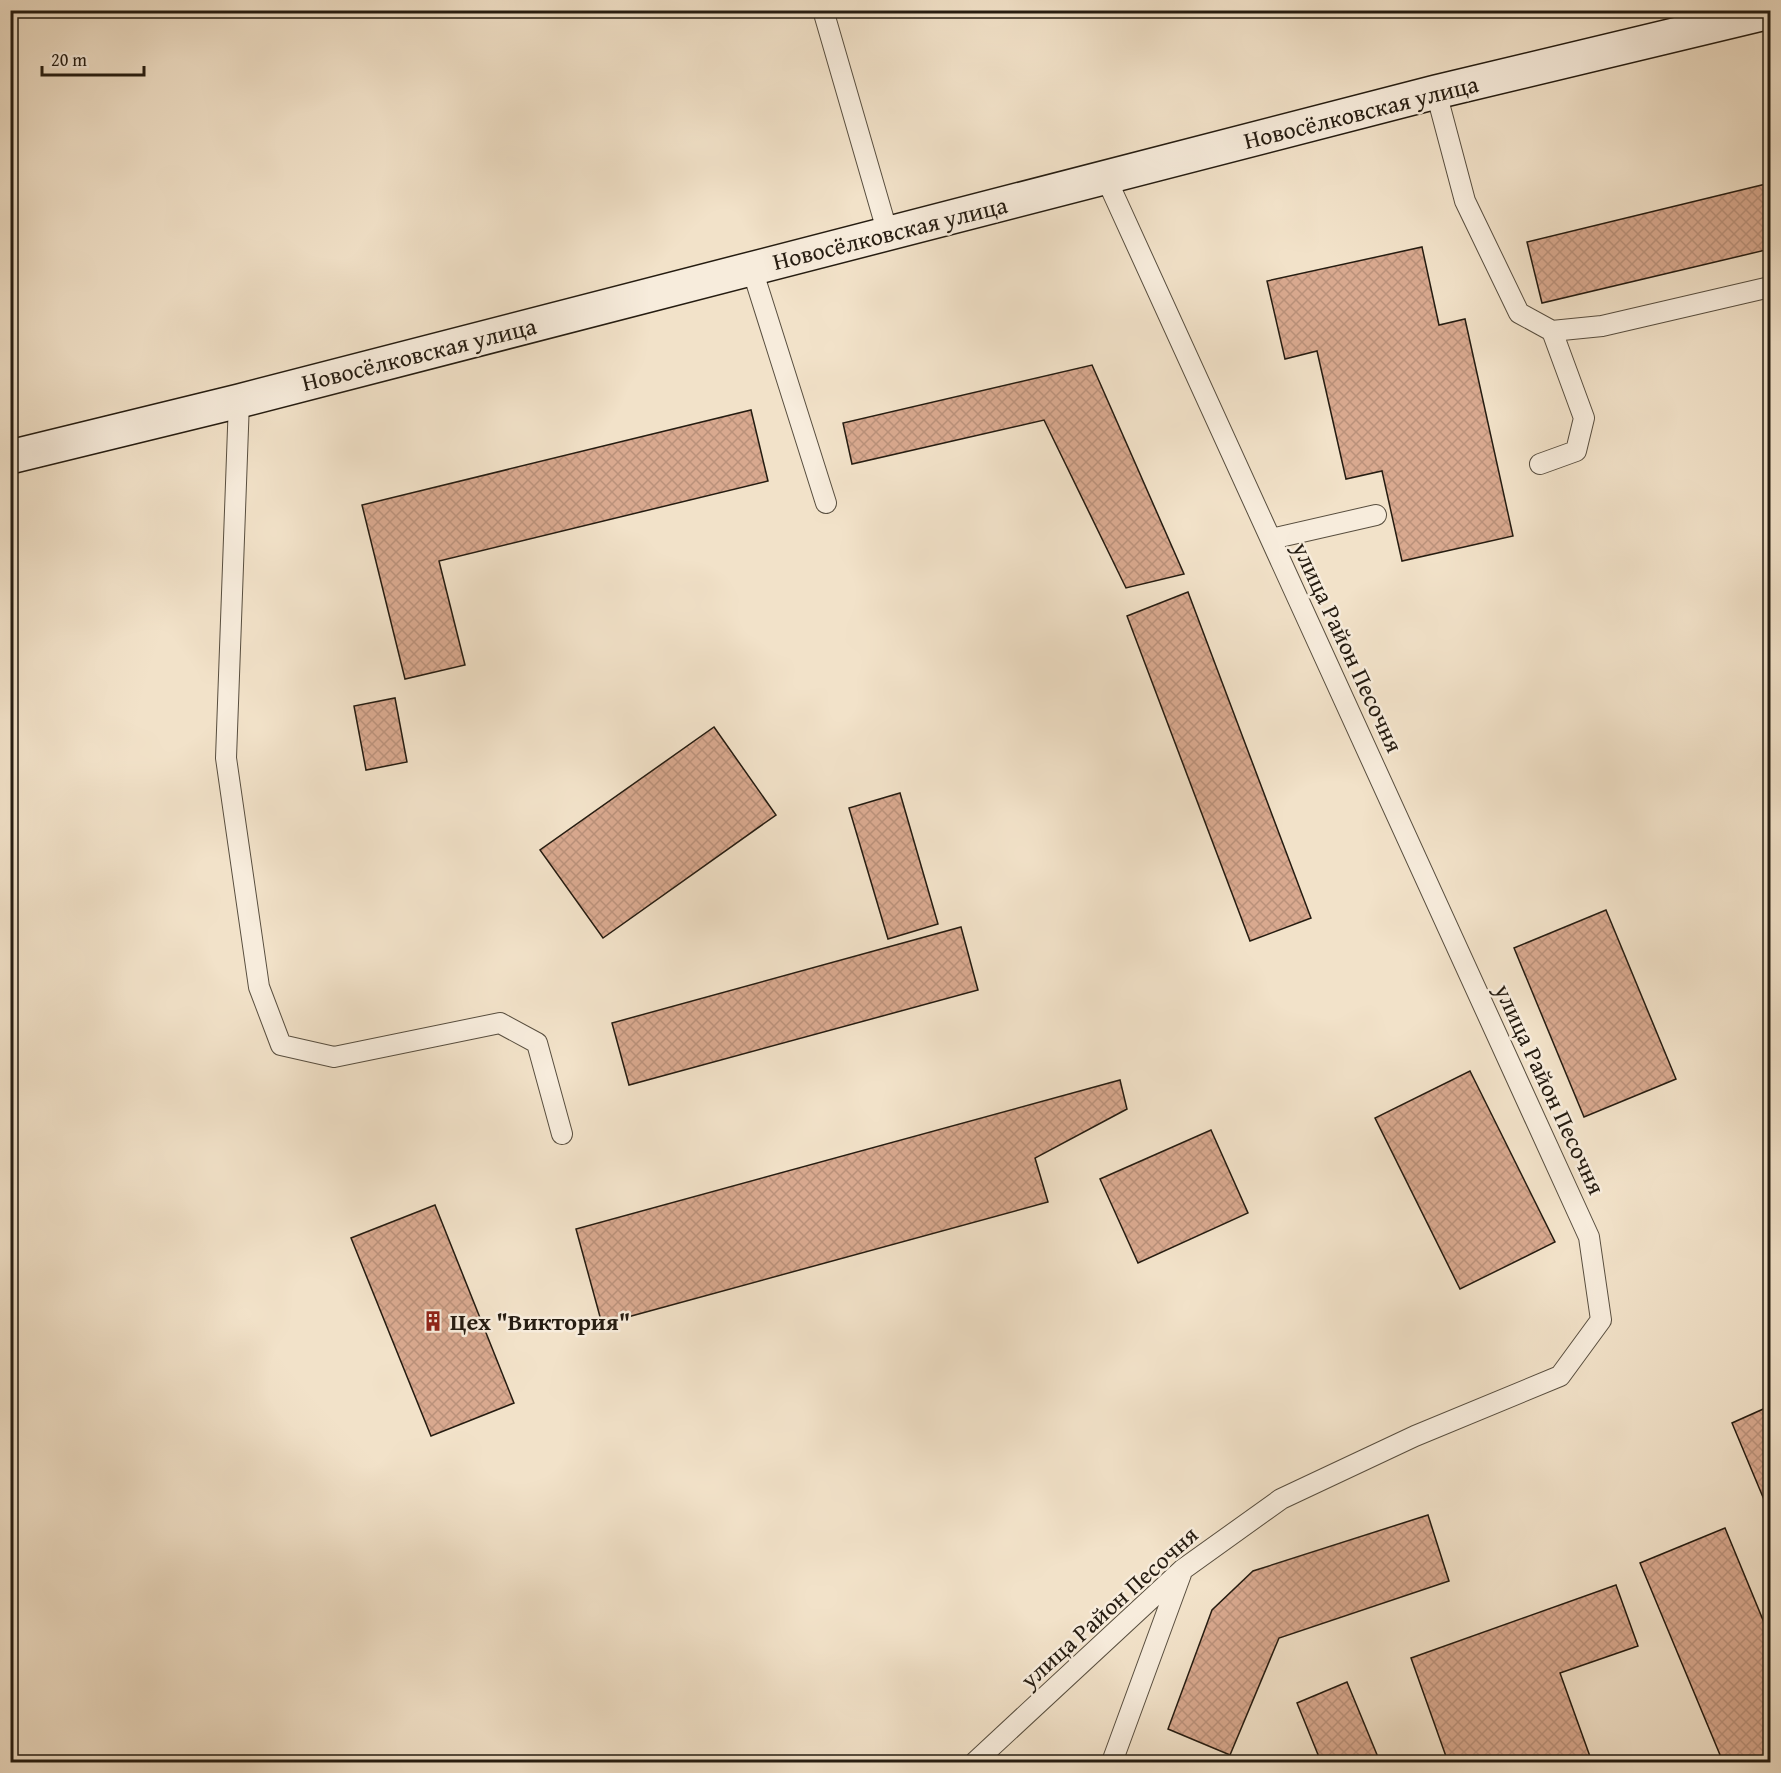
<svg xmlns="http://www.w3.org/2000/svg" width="1781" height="1773" viewBox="0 0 1781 1773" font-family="'Gentium Book Plus',serif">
<defs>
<pattern id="building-cross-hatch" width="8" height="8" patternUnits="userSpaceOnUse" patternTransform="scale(1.5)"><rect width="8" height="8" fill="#d9a98f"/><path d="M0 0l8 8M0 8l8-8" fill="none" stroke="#ba917a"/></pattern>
</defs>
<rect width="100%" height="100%" fill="#f2e2c9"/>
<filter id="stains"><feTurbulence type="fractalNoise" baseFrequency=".00333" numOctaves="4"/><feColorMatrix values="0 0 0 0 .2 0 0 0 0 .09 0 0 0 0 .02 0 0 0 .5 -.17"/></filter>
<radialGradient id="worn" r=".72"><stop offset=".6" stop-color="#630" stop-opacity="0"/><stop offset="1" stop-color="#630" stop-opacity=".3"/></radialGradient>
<path fill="url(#building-cross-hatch)" stroke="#251c11" stroke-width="1.5" d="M 1770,183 L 1770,249 L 1542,303 L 1527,242 Z
M 1422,247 L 1439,325 L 1465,319 L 1513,536 L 1402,561 L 1382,471 L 1346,479 L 1317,351 L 1285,359 L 1267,281 Z
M 1092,365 L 1184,574 L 1126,588 L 1044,420 L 852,464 L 843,423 Z
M 751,410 L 768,481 L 439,561 L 465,665 L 405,679 L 362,505 Z
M 1188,592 L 1311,918 L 1250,941 L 1127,616 Z
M 395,698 L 407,762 L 366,770 L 354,706 Z
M 714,727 L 776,815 L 603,938 L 540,850 Z
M 900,793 L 938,924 L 888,939 L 849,808 Z
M 1606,910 L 1676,1079 L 1584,1117 L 1514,948 Z
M 961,927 L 978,990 L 629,1085 L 612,1023 Z
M 1470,1071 L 1555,1242 L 1460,1289 L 1375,1118 Z
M 1120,1080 L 1127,1109 L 1035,1158 L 1048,1202 L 602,1324 L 576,1229 Z
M 1211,1130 L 1248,1213 L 1138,1263 L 1100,1179 Z
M 435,1205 L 514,1403 L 431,1436 L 351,1238 Z
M 1770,1406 L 1770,1514 L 1732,1423 Z
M 1428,1515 L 1449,1581 L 1279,1638 L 1230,1755 L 1168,1729 L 1212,1610 L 1253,1571 Z
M 1725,1528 L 1770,1637 L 1770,1762 L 1723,1762 L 1640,1563 Z
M 1616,1585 L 1638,1646 L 1560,1673 L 1592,1762 L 1448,1762 L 1411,1658 Z
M 1347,1682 L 1380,1762 L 1321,1762 L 1297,1703 Z"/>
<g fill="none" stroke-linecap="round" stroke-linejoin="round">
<g stroke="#584e3f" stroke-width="22">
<path id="lane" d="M 823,10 L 888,234
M 1436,92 L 1465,201 L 1519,313 L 1552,331 L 1602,326 L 1770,287
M 752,269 L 826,503
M 239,401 L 226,758 L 259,987 L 281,1045 L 334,1057 L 500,1023 L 537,1043 L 562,1134
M 1540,464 L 1576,451 L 1584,418 L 1552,331
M 1271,539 L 1376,515
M 975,1762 L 1182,1570 L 1281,1499 L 1415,1436 L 1560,1376 L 1601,1320 L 1589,1237 L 1106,178
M 1112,1762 L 1181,1574"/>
</g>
<g stroke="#251c11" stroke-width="36">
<path id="secondary" d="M 10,457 L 239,401 L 1436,92 L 1770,12"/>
</g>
<use href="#lane" stroke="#f7ecdc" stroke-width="20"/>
<use href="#secondary" stroke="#f7ecdc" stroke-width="33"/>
</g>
<defs>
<g id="building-bare" transform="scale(1.62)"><path d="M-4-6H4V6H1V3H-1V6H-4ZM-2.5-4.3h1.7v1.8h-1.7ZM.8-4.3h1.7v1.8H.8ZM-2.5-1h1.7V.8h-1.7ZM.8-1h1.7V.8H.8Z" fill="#8f2418" stroke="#f7ecdc" stroke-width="2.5" paint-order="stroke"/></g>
</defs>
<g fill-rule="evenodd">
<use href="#building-bare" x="433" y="1321"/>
</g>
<g text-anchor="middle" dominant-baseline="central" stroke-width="5" stroke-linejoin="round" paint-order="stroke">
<g font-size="24" fill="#251c11" stroke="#f7ecdc">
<text transform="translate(1361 112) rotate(-14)">Новосёлковская улица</text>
<text transform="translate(890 233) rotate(-14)">Новосёлковская улица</text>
<text transform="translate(419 354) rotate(-14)">Новосёлковская улица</text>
<text transform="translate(1348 647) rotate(65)">улица Район Песочня</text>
<text transform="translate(1550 1089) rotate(65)">улица Район Песочня</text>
<text transform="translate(1109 1607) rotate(-42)">улица Район Песочня</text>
</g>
<g font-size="24" font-weight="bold" fill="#251c11" stroke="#f7ecdc" text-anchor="start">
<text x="450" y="1321">Цех "Виктория"</text>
</g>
</g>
<rect width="1781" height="1773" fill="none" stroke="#f2e2c9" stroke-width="36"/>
<rect x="12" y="12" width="1757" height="1749" fill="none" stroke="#251c11" stroke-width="3"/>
<rect x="18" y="18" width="1745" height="1737" fill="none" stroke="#251c11" stroke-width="1.5"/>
<path d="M42 66v9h102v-9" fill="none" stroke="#251c11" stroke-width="3"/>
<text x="51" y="66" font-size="18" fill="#251c11" stroke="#f7ecdc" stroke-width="4.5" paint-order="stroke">20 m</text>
<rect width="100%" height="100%" filter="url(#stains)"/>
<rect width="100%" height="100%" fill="url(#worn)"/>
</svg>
